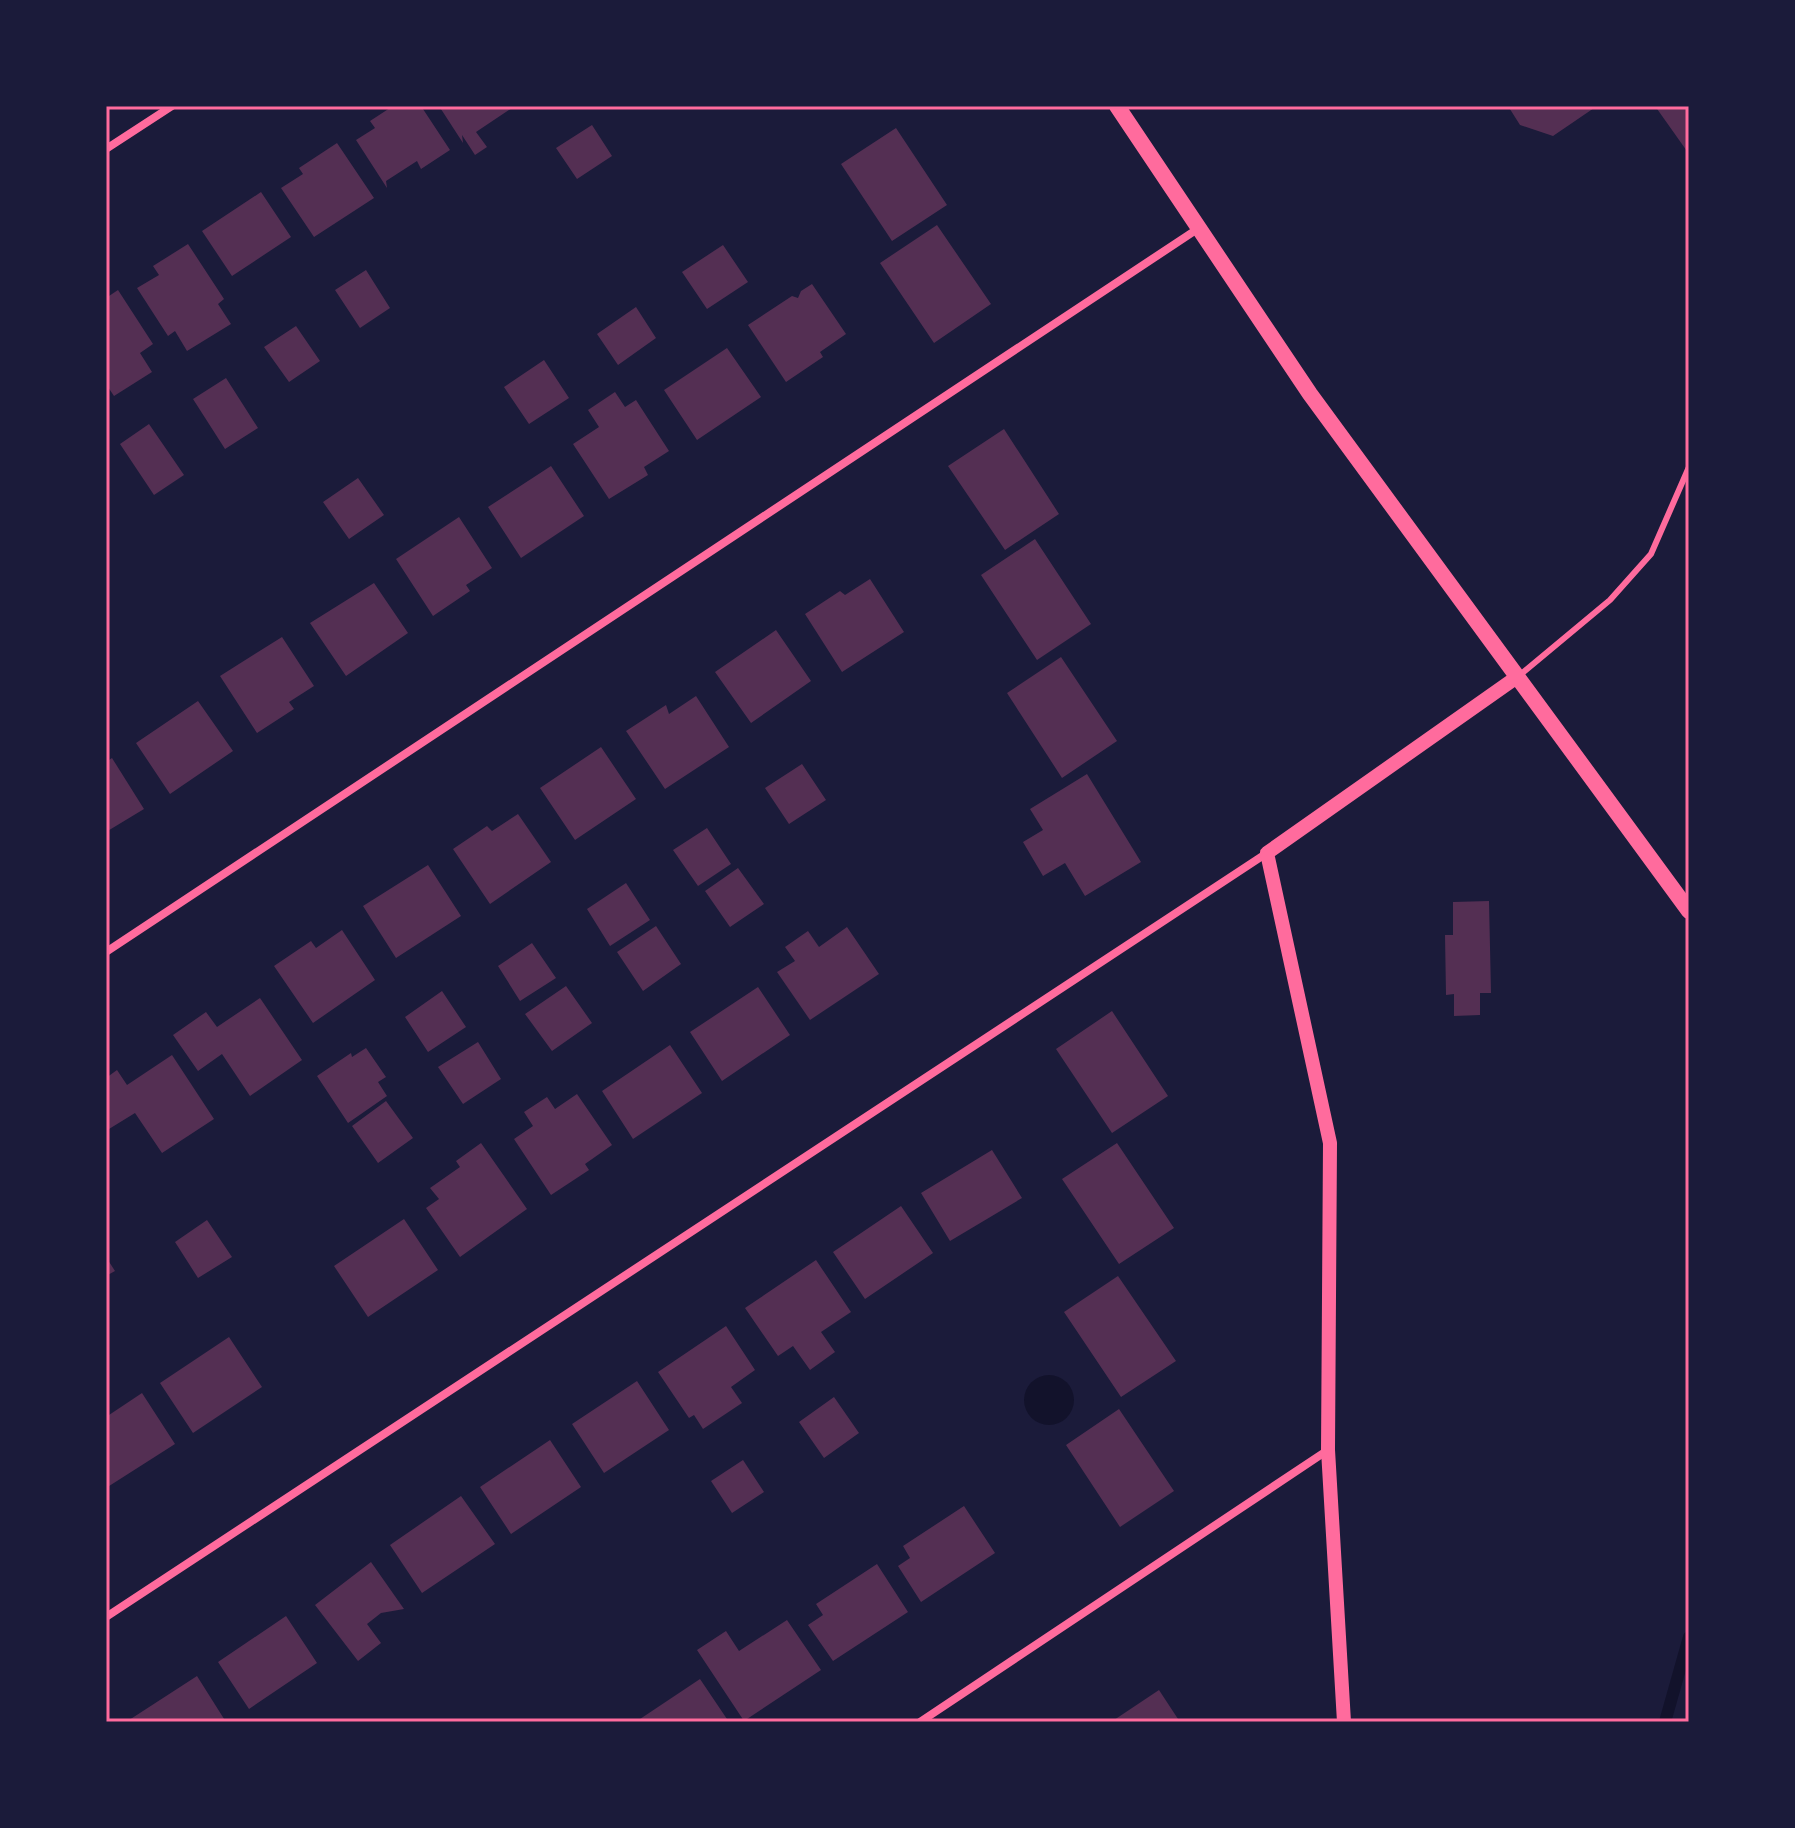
<svg xmlns="http://www.w3.org/2000/svg" width="1795" height="1828" viewBox="0 0 1795 1828" font-family="'PT Sans',sans-serif">
<rect width="100%" height="100%" fill="#1b1b3a"/>
<path fill="#12122b" d="M1024 1400a25 25 0 1 1 50 0a25 25 0 1 1-50 0Z"/>
<g fill="none" stroke-linecap="round" stroke-linejoin="round">
<path stroke="#12122b" stroke-width="12" d="M 1665,1722 L 1689,1637"/>
</g>
<path fill="#542f53" d="M 393,106 L 421,106 L 450,150 L 421,169 L 417,161 L 386,181 L 387,188 L 356,140 L 375,128 L 370,121 Z
M 439,106 L 515,106 L 476,132 L 487,147 L 475,155 L 462,135 L 463,143 Z
M 1508,106 L 1597,106 L 1553,136 L 1520,125 Z
M 1655,106 L 1689,106 L 1689,154 Z
M 592,125 L 612,156 L 577,179 L 556,148 Z
M 896,128 L 947,205 L 892,241 L 841,164 Z
M 337,143 L 374,198 L 314,237 L 281,188 L 303,174 L 299,168 Z
M 261,192 L 291,237 L 232,276 L 202,231 Z
M 937,225 L 991,304 L 934,343 L 880,263 Z
M 188,244 L 224,299 L 218,304 L 231,324 L 187,351 L 175,331 L 168,336 L 137,288 L 159,275 L 153,266 Z
M 723,245 L 748,282 L 707,309 L 682,272 Z
M 366,270 L 390,308 L 360,328 L 335,290 Z
M 812,284 L 846,334 L 820,352 L 823,357 L 786,382 L 748,325 L 792,296 L 798,298 L 801,291 Z
M 118,290 L 153,344 L 140,353 L 152,372 L 114,396 L 106,384 L 106,298 Z
M 636,307 L 656,338 L 618,365 L 597,334 Z
M 296,326 L 320,361 L 289,382 L 264,347 Z
M 727,348 L 761,397 L 697,440 L 664,390 Z
M 544,360 L 569,398 L 529,424 L 504,387 Z
M 226,378 L 258,428 L 225,449 L 193,399 Z
M 615,392 L 625,407 L 636,400 L 669,451 L 644,467 L 648,475 L 609,499 L 573,444 L 599,427 L 588,410 Z
M 149,424 L 184,475 L 154,495 L 120,444 Z
M 1004,429 L 1059,514 L 1005,550 L 948,466 Z
M 551,466 L 584,516 L 521,558 L 488,507 Z
M 358,478 L 384,515 L 349,539 L 323,502 Z
M 459,517 L 492,568 L 466,585 L 470,591 L 433,616 L 396,559 Z
M 1035,539 L 1091,624 L 1037,660 L 981,575 Z
M 870,579 L 904,632 L 842,672 L 805,614 L 840,591 L 845,595 Z
M 374,583 L 408,633 L 346,676 L 310,623 Z
M 776,630 L 811,681 L 751,723 L 715,672 Z
M 282,637 L 314,686 L 289,702 L 294,709 L 257,733 L 220,676 Z
M 1061,657 L 1117,741 L 1062,778 L 1007,693 Z
M 696,696 L 729,747 L 665,789 L 626,731 L 666,705 L 669,714 Z
M 198,701 L 233,751 L 170,794 L 136,743 Z
M 601,747 L 636,799 L 575,840 L 540,788 Z
M 112,758 L 144,809 L 106,832 L 106,762 Z
M 802,764 L 826,800 L 789,824 L 765,788 Z
M 1087,774 L 1141,862 L 1085,896 L 1065,863 L 1043,876 L 1023,842 L 1043,830 L 1030,809 Z
M 518,814 L 551,862 L 490,904 L 453,849 L 487,826 L 492,831 Z
M 707,828 L 731,864 L 698,886 L 673,850 Z
M 428,865 L 461,916 L 396,958 L 363,906 Z
M 738,868 L 764,904 L 730,927 L 705,891 Z
M 626,883 L 650,920 L 610,946 L 587,909 Z
M 1489,901 L 1491,993 L 1480,993 L 1480,1015 L 1454,1016 L 1454,994 L 1446,995 L 1445,935 L 1453,935 L 1453,902 Z
M 656,926 L 681,964 L 643,991 L 617,952 Z
M 847,927 L 879,974 L 810,1020 L 777,972 L 795,961 L 785,947 L 808,931 L 819,947 Z
M 342,930 L 375,980 L 313,1023 L 274,966 L 311,941 L 316,948 Z
M 532,943 L 556,978 L 520,1001 L 498,966 Z
M 566,986 L 592,1023 L 552,1051 L 525,1014 Z
M 758,987 L 790,1035 L 722,1081 L 690,1032 Z
M 442,991 L 466,1027 L 428,1052 L 405,1017 Z
M 260,998 L 302,1060 L 250,1096 L 222,1054 L 198,1071 L 173,1035 L 206,1012 L 217,1027 Z
M 1112,1011 L 1168,1096 L 1112,1133 L 1056,1049 Z
M 478,1042 L 501,1079 L 463,1104 L 438,1067 Z
M 670,1045 L 702,1093 L 633,1139 L 602,1091 Z
M 366,1048 L 386,1077 L 378,1082 L 387,1096 L 348,1123 L 317,1076 L 351,1053 L 352,1057 Z
M 172,1055 L 214,1119 L 162,1153 L 135,1113 L 109,1129 L 106,1124 L 106,1078 L 117,1070 L 127,1085 Z
M 577,1094 L 612,1145 L 585,1164 L 589,1170 L 551,1195 L 514,1139 L 533,1126 L 524,1112 L 547,1097 L 555,1109 Z
M 386,1101 L 413,1138 L 378,1163 L 352,1126 Z
M 481,1143 L 527,1209 L 460,1257 L 426,1208 L 439,1199 L 430,1188 L 460,1167 L 456,1161 Z
M 1117,1143 L 1174,1228 L 1119,1264 L 1062,1179 Z
M 992,1150 L 1022,1198 L 950,1241 L 921,1193 Z
M 901,1206 L 933,1253 L 865,1299 L 833,1252 Z
M 404,1219 L 438,1270 L 368,1317 L 334,1266 Z
M 207,1220 L 232,1257 L 198,1278 L 175,1242 Z
M 106,1257 L 115,1271 L 106,1276 Z
M 816,1260 L 851,1312 L 821,1332 L 835,1352 L 810,1370 L 793,1346 L 778,1356 L 745,1308 Z
M 1118,1276 L 1176,1361 L 1121,1397 L 1064,1312 Z
M 726,1326 L 755,1370 L 731,1387 L 742,1403 L 703,1429 L 694,1415 L 689,1418 L 658,1372 Z
M 229,1337 L 262,1387 L 193,1433 L 160,1383 Z
M 637,1381 L 669,1430 L 604,1473 L 572,1424 Z
M 142,1393 L 175,1444 L 106,1488 L 106,1417 Z
M 834,1397 L 859,1433 L 824,1458 L 799,1422 Z
M 1119,1409 L 1174,1491 L 1120,1527 L 1066,1445 Z
M 550,1440 L 581,1487 L 511,1534 L 480,1487 Z
M 743,1460 L 764,1492 L 732,1513 L 711,1481 Z
M 461,1496 L 495,1544 L 422,1593 L 390,1545 Z
M 964,1506 L 995,1553 L 921,1602 L 898,1566 L 910,1558 L 903,1546 Z
M 371,1562 L 404,1609 L 381,1613 L 367,1624 L 381,1643 L 358,1661 L 315,1605 Z
M 877,1564 L 908,1612 L 833,1661 L 808,1625 L 823,1615 L 816,1604 Z
M 286,1616 L 317,1663 L 249,1709 L 218,1662 Z
M 787,1620 L 821,1670 L 744,1721 L 697,1650 L 726,1631 L 739,1651 Z
M 197,1676 L 226,1722 L 126,1722 Z
M 700,1679 L 729,1722 L 642,1722 L 640,1719 Z
M 1159,1690 L 1180,1722 L 1111,1722 Z"/>
<g fill="none" stroke-linecap="round" stroke-linejoin="round">
<path stroke="#ff6b9d" stroke-width="6" d="M 1520,675 L 1610,600 L 1651,554 L 1689,467"/>
<path stroke="#ff6b9d" stroke-width="8" d="M 106,149 L 172,106
M 106,952 L 1199,228
M 106,1617 L 1267,853
M 920,1722 L 1328,1450"/>
<path stroke="#ff6b9d" stroke-width="14" d="M 1344,1722 L 1328,1450 L 1330,1143 L 1267,853 L 1517,677"/>
<path stroke="#ff6b9d" stroke-width="16" d="M 1117,106 L 1310,394 L 1689,911"/>
</g>
<rect width="1795" height="1828" fill="none" stroke="#1b1b3a" stroke-width="216"/>
<rect x="108" y="108" width="1579" height="1612" fill="none" stroke="#ff6b9d" stroke-width="3"/>
</svg>
